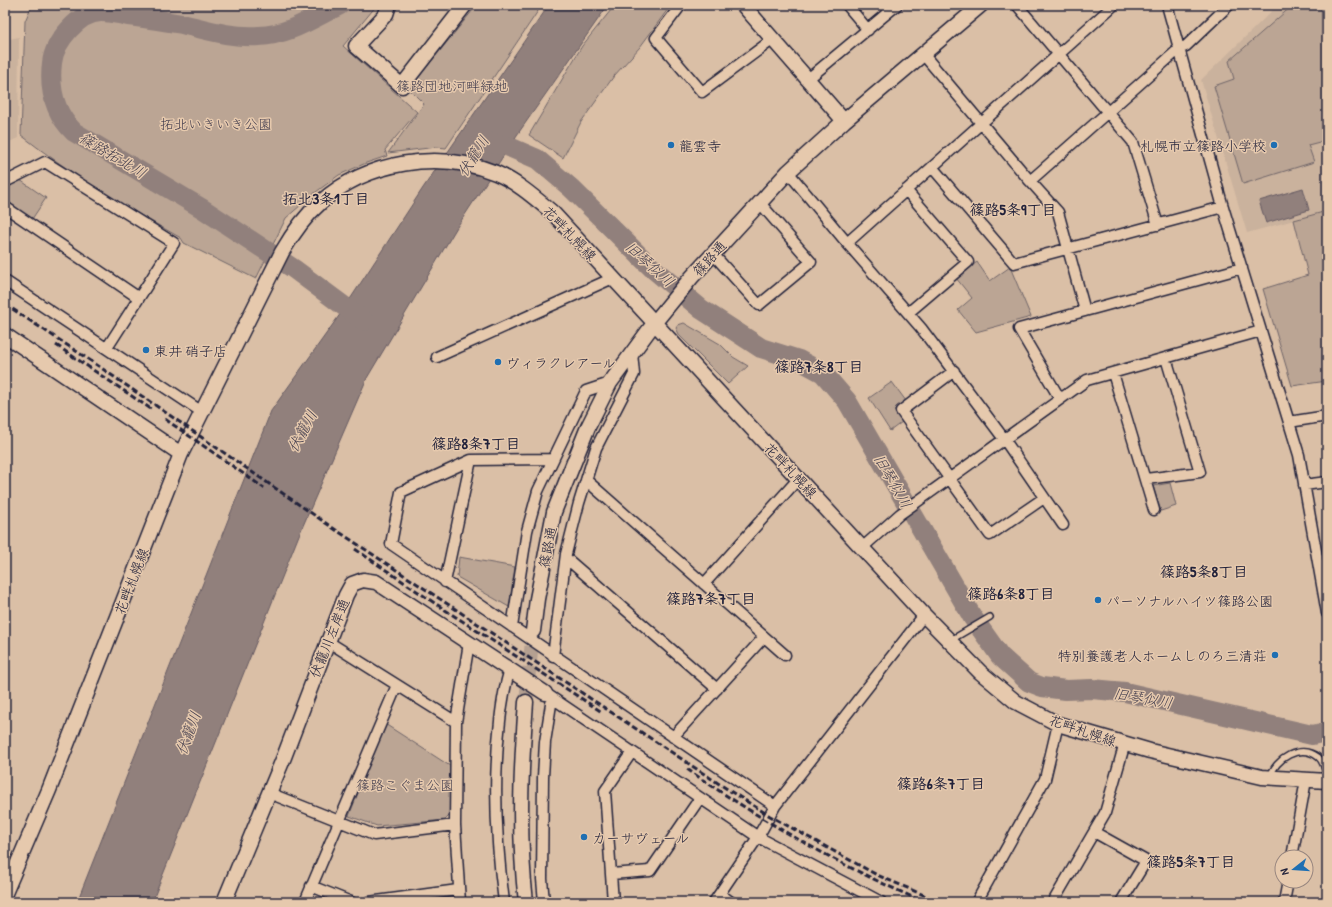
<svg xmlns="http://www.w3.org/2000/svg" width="1332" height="907" viewBox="0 0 1332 907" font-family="'Patrick Hand','Klee One',sans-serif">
<rect width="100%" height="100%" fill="#dabfa6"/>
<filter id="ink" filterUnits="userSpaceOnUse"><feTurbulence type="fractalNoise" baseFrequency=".025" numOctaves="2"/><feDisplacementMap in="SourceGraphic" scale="8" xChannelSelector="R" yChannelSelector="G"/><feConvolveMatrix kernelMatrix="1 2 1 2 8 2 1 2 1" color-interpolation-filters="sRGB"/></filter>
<g filter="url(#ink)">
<path fill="#cab29d" d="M 1278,5 L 1327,5 L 1327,211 L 1247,233 L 1201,80 Z
M 19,37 L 18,138 L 5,144 L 5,40 Z"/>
<path fill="#bba594" stroke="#6e6468" d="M 32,5 L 377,5 L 343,46 L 417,112 L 385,150 L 387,156 L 366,163 L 339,175 L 316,192 L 286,218 L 256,279 L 184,243 L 181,238 C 125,207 71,174 21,135 L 25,21 Z
M 477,5 L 542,5 L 446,148 L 437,147 L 388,153 L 424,104 L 409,89 Z
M 615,5 L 671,5 L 640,47 L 614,76 L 581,122 L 563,158 L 529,135 L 582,46 Z
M 1293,5 L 1327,5 L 1327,140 L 1308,145 L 1314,162 L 1243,184 L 1214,86 L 1234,79 L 1229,61 Z
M 20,180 L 46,198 L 32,219 L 5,201 L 5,187 Z
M 1327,211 L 1327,381 L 1292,386 L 1263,289 L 1308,275 L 1294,220 Z
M 977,262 L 990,281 L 1010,267 L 1031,317 L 976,332 L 958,310 L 972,298 L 956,278 Z
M 684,323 L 720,344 L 733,357 L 748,366 L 728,384 L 680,336 L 676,328 L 678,325 Z
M 892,382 L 906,401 L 894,410 L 902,422 L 890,431 L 869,398 Z
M 1170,483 L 1176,506 L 1161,511 L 1153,486 Z
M 459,557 L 515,567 L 509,607 L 457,577 Z
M 385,724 L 450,766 L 450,815 L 445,820 L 377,826 L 349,816 Z"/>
<path fill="#91807c" stroke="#655a62" d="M 549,5 L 608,5 L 517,135 L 457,227 L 367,378 L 299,535 L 152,902 L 77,902 L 271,411 L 341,313 L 423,188 Z
M 1303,188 L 1309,210 L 1266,223 L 1259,201 Z"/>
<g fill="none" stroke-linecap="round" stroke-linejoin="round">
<path stroke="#91807c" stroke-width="20" d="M 340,5 C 313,18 289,35 259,36 C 233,38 207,30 182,24 C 164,21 146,18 128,16 C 119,14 110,12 101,12 C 79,12 54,42 52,63 C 49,89 54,113 74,132 L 203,209 L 294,269 L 364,321
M 482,141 L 507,146 L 537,159 L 571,188 L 651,267 L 701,309 L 761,348 L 799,360 L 823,373 L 847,401 L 973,618 L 1000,656 L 1029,682 L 1042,687 L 1066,690 L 1092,689 L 1125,692 L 1312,735 L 1327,732"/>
<path stroke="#b5a091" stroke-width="14" stroke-dasharray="14 7" stroke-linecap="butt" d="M 526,702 L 533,631"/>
<g stroke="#22223b" stroke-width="8">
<path id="lane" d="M 951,640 L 990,617
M 1270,777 C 1275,759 1300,743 1318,757 C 1324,762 1326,772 1327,780"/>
</g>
<g stroke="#22223b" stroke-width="13">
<path id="street" d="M 681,5 L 656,38 L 702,92 L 772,40
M 847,5 L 868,30
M 1017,5 L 1133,142 L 1158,225
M 1167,5 L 1223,207 L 1299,455 L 1327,613
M 923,54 L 1030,181 L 1179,49 L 1186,46 L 1229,5
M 808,79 L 897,5
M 932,167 L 1014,263 L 1223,207
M 788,172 L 847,243 L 921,328 L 1004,439 L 1063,525
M 1030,181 L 1058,212 L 1085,311
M 5,182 L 45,162 L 174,243 L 107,348
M 906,190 L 968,262 L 908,313
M 5,207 L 139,298
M 847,243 L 1114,5
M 713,254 L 759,305 L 811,262 L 760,203
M 5,281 L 202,412
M 437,357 L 613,278
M 954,371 L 901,411 L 990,535 L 1044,498
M 1113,373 L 1154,510
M 1060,399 L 1019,329 L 1242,268
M 1289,422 L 1327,416
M 552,459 L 471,460 L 401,492 L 391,544 L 775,806
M 1146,479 L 1200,472 L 1166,358
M 586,480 L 785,655
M 1304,485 L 1327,482
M 862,548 L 900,514 L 1087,380 L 1261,331
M 566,558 L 717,689
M 445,582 L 471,460
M 704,584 L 799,478
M 512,627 L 527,531 L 538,491 L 586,391 L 610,383
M 327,641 L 456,722
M 553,656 L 566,554 L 579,503 L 596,448 L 634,374 L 632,353
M 545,693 L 758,837 L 714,902
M 673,737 L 764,637
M 269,793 L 374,835 L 455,825
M 1094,832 L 1146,861 L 1121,902
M 1292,857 L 1306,780
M 611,874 L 650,871 L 700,798
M 311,886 L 351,902
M 720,894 L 731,902
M 305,902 L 397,685
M 369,902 L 458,890
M 460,902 L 455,825 L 456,722 L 469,643
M 504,902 C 496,842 493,781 500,721 C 502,703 504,687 510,670
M 544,902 L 542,879 L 543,777 L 545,742 L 552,698
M 613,902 L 605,791 L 632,752
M 881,902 L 758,837 L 775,806 L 924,615
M 979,902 L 977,901 L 1045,779 L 1058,724
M 1053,902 L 1105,813 L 1125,743
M 1284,902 L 1288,881"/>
</g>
<g stroke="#22223b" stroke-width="17">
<path id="secondary" d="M 389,5 L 386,14 L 356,46 L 402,86 L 465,5
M 743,5 L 844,121
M 5,335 L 181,454
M 533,631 L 537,599 L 554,512 L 588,427 L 610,383 L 655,322 L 691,278 L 788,172 L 844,121 L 981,5
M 5,893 L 49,790 L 181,454 L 282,252 C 293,233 305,216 321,202 C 367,161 439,150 496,173 C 517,182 535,198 553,213 L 924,615 L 980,672 L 1016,702 L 1058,724 L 1150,751 L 1262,777 L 1327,781
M 224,902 L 284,757 L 346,595 L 352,584 L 363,580 L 376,582 L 545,693
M 526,902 C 518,835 521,769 526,702"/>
</g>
<use href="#lane" stroke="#e6c9ad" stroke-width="5"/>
<use href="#street" stroke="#e6c9ad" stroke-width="10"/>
<use href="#secondary" stroke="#e6c9ad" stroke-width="14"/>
<path stroke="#22223b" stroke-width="3" stroke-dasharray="6 3" stroke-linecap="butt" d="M 5,304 L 94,363 L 333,528 L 730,791 L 770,816 L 877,875 L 940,902
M 56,345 L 151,409
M 165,419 L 264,488
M 355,549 L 436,604 L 602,712
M 687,769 C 762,821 840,866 924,902"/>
</g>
</g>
<g fill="#1f6fb2" stroke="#e6c9ad" stroke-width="1.5">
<circle cx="671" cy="145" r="4"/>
<circle cx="1274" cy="145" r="4"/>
<circle cx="146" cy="350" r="4"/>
<circle cx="498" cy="362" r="4"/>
<circle cx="1098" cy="600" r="4"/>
<circle cx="1275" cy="655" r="4"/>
<circle cx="584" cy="837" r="4"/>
</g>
<g text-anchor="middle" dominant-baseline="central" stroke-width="3" stroke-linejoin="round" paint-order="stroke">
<g font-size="14" fill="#413c4d" stroke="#e6c9ad">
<text x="452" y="85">篠路団地河畔緑地</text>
<text x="216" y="123">拓北いきいき公園</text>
<text x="405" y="784">篠路こぐま公園</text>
</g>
<g font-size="14" fill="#22223b" stroke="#e6c9ad" text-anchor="start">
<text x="679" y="145">龍雲寺</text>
<text x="1266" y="145" text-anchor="end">札幌市立篠路小学校</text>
<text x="154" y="350">東井 硝子店</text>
<text x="506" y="362">ヴィラクレアール</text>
<text x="1106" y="600">パーソナルハイツ篠路公園</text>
<text x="1267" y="655" text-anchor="end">特別養護老人ホームしのろ三清荘</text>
<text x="592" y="837">カーサヴェール</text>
</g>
<g font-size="14" fill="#22223b" stroke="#e6c9ad">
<text transform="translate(570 233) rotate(46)">花畔札幌線</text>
<text transform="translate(709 258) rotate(-48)">篠路通</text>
<text transform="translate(791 470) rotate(47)">花畔札幌線</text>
<text transform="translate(547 547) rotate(-79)">篠路通</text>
<text transform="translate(131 581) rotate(-69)">花畔札幌線</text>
<text transform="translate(329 638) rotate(-68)">伏籠川左岸通</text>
<text transform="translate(1083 730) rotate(19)">花畔札幌線</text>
</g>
<g font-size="15" font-style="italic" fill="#433e4e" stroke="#e6c9ad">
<text transform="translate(113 155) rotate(31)">篠路拓北川</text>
<text transform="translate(473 156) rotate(-58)">伏籠川</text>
<text transform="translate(650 264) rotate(42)">旧琴似川</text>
<text transform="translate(302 431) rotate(-62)">伏籠川</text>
<text transform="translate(893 481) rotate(60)">旧琴似川</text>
<text transform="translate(1143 698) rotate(10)">旧琴似川</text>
<text transform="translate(188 733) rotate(-70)">伏籠川</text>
</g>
<g font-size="15" font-weight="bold" fill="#22223b" stroke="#e6c9ad">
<text x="326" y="198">拓北3条1丁目</text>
<text x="1013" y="209">篠路5条9丁目</text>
<text x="819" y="366">篠路7条8丁目</text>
<text x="476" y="443">篠路8条7丁目</text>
<text x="1204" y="571">篠路5条8丁目</text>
<text x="1011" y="593">篠路6条8丁目</text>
<text x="711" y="598">篠路7条7丁目</text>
<text x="941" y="783">篠路6条7丁目</text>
<text x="1191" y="861">篠路5条7丁目</text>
</g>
</g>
<rect width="1332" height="907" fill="none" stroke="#e6c9ad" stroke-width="20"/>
<rect x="10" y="10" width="1312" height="887" fill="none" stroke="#22223b" stroke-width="1.5" filter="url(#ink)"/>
<g transform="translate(1294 869) rotate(253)"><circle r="19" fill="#e6c9ad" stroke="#98867f"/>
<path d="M0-3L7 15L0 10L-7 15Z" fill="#1f6fb2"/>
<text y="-6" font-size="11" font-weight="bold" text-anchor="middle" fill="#22223b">N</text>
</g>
</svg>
